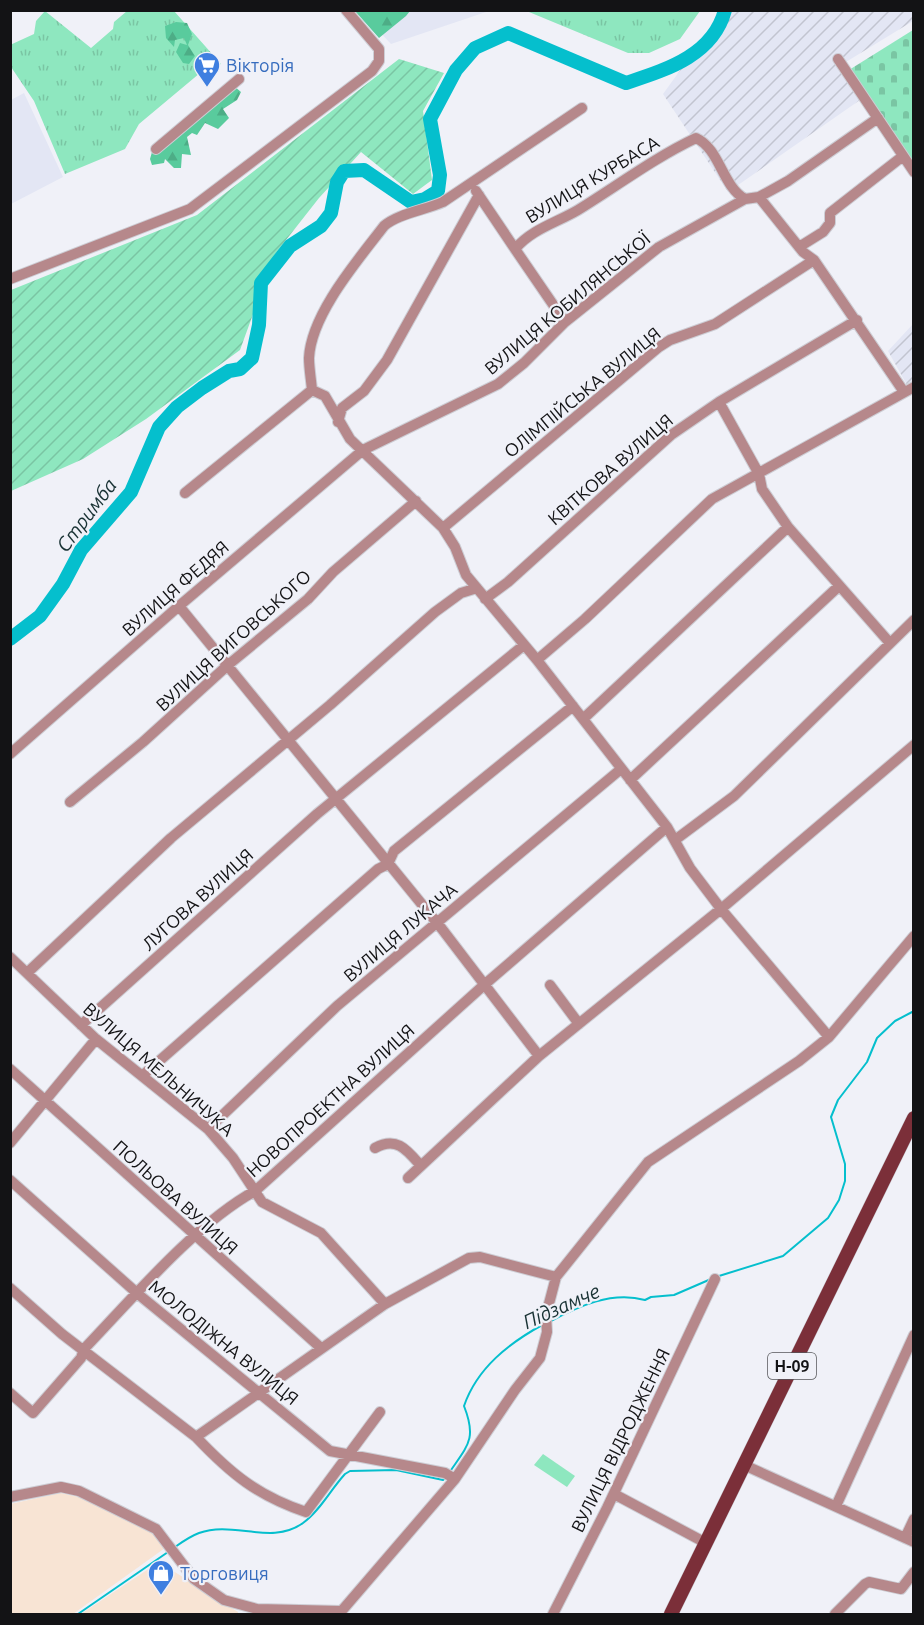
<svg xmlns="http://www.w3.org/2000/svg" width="924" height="1625" viewBox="0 0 924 1625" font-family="Ubuntu,sans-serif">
<defs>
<pattern id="industrial-furrows" width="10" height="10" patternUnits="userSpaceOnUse" patternTransform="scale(1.5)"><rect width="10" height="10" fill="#e3e6f4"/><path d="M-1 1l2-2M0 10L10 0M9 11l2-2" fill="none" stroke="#c2c4d0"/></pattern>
<pattern id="grass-tufts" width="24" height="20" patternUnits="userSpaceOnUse" patternTransform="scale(1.5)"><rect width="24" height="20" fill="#8ee7bf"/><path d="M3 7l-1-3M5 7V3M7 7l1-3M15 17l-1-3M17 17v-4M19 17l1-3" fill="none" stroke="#7ac5a3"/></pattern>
<pattern id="forest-firs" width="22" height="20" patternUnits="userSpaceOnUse" patternTransform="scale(1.5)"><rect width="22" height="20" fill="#59cb9d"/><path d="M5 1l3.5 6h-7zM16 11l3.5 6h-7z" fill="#4dad86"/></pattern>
<pattern id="cemetery-stones" width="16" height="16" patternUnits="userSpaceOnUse" patternTransform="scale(1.5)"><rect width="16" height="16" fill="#8ee7bf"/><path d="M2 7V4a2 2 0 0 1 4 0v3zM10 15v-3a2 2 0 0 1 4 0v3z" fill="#7ac5a3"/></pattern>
<pattern id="garden-furrows" width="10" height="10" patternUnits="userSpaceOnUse" patternTransform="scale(1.5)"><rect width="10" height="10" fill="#8ee7bf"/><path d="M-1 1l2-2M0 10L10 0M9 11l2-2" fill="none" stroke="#7ac5a3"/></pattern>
</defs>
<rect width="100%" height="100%" fill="#f0f1f8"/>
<path fill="#f8e4d4" d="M 61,1493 L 92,1500 L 148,1529 L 165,1548 L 73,1614 L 11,1614 L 10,1504 Z
M 159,1562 L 238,1612 L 238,1614 L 81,1614 Z"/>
<path fill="url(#industrial-furrows)" d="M 723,11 L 913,11 L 913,21 L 841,65 L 860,100 L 728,192 L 663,94 Z
M 913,324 L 913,381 L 907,385 L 888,351 Z"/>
<path fill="#e3e6f4" d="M 360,11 L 489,11 L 391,44 Z
M 24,93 L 63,177 L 11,204 L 11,100 Z"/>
<path fill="url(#grass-tufts)" d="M 532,10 L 700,10 L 700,11 L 680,39 L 649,53 L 628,53 L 529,12 Z
M 45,11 L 91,48 L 113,29 L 114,22 L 127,11 L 174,11 L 221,64 L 200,73 L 139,124 L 125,149 L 65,174 L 34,101 L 11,67 L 10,45 L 34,34 L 36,21 Z"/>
<path fill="url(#forest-firs)" d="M 355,11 L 410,11 L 406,16 L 379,38 Z
M 176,22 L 187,23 L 192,34 L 188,45 L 195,56 L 189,64 L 183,63 L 176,52 L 180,43 L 187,45 L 184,38 L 175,40 L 174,47 L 166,38 L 165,26 Z
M 234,86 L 241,92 L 237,100 L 223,109 L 229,118 L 218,129 L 205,123 L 197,135 L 192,133 L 187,137 L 191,155 L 182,154 L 181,168 L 174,168 L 165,159 L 164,163 L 152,165 L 150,159 L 152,152 Z"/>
<path fill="url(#cemetery-stones)" d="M 913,30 L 913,173 L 849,70 Z"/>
<path fill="#8ee7bf" d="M 543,1454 L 575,1476 L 567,1487 L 534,1465 Z"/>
<path fill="url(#garden-furrows)" d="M 399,59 L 444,73 L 423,111 L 432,180 L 413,194 L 361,152 L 319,198 L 275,254 L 240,350 L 146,419 L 83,459 L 11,491 L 11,290 L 197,215 Z"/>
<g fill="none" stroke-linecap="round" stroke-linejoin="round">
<path stroke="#05bfcd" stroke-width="2" d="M 719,1276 L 783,1256 L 828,1218 L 839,1200 L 845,1181 L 845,1164 L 831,1117 L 838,1100 L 867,1062 L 877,1038 L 895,1021 L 914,1011
M 549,1322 C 579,1306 611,1291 645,1300 L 651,1297 L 674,1295 L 711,1279
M 449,1473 C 468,1445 477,1439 464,1406 C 477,1368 509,1343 544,1324
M 175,1547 C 182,1542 191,1536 199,1533 C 233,1520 271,1546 303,1523 C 320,1511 331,1489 345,1474 L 350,1471 L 396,1470 L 443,1480 L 446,1477
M 78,1614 L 168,1552"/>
<path stroke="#05bfcd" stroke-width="14" d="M 10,639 L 40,616 L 63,584 L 81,550 L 131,492 L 159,427 L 177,407 L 202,388 L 229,371 L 240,369 L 252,358 L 259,325 L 261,283 L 290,246 L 321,226 L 331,213 L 337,182 L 344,171 L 364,170 L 411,202 L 425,199 L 438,191 L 440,175 L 430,119 L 456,70 L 475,48 L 508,33 L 626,83 C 665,70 713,56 725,10"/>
<g stroke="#cdcdd4" stroke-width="12">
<path id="minor" d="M 838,59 L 914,172
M 156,149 L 239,79
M 476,191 L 515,249
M 759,197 L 803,252 L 814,260 L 904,392
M 799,247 L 823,232 L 830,223 L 830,213 L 903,156
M 10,279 L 190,209 L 372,71 L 379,61 L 379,49 L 346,10
M 565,322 L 515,249 C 532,229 556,223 578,210 C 617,186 654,158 696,138 C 720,149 722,186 745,199
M 312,390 C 311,379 309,368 309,358 C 311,314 358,260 384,226 C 397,214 425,210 443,202 L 582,108
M 719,402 L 759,474 L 762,489 L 788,527 L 889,642
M 338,422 L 342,408 L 364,391 L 387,360 L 479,195
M 185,493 L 312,390 L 325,396 L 350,439 L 443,528 L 455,547 L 466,575 L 537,660 L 667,827 L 690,868 L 721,909 L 829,1037
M 443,528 L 659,347 L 670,340 L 715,324 L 814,260
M 485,599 L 508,582 L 671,435 L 719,402 L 857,320
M 179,606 L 442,929 L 539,1056
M 537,660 L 585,619 L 712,499 L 914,387
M 583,719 L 788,527
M 10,754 L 179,606 L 363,450 L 498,384 L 524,363 L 565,322 L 659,247 L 745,199 L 759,197 L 788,181 L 878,118
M 630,780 L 839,586
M 70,802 L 143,742 L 228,665 L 308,599 L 333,572 L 416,501
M 675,840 L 734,796 L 914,620
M 10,957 L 96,1039 L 208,1129 L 233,1158 L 262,1202 L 321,1233 L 385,1304
M 27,973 L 171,838 L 330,705 L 435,612 L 461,593 L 477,588
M 550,985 L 579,1024
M 81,1025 L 317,814 L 524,645
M 10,1069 L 321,1348
M 142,1076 L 378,869 L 388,864 L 394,851 L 573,706
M 208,1129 L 337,1006 L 621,769
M 10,1143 L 96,1039
M 375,1148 C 397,1136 407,1150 421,1166
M 408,1178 L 539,1056 L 721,909 L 914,745
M 10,1180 L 138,1294 L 330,1451 L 445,1473 L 455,1479
M 10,1288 L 62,1334 L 196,1437 L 385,1304 L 469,1258 L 480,1257 L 556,1277
M 10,1393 L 33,1413 L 81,1358 L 84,1349 C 132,1299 195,1224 255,1191 L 484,985 L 667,827
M 196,1437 C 231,1474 258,1496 306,1512 L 380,1412
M 744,1465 L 914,1542
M 614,1494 L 706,1543
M 10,1497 L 61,1487 L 79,1491 L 156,1529 L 194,1579 L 224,1600 L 257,1609 L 342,1611
M 836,1506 L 914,1335
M 905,1538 L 914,1519
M 339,1614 L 455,1479 L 515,1390 L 540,1358 L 547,1332 L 546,1315 L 556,1277 L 648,1162 L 799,1061 L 829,1037 L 914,936
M 553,1614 L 607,1508 L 715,1279
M 835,1614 L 865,1584 L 869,1582 L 901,1589 L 914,1572"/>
</g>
<g stroke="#cdcdd4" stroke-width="15">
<path id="major" d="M 671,1614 L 914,1118"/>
</g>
<use href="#minor" stroke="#b6888b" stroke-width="10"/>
<use href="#major" stroke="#7b2f39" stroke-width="14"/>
</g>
<defs>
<g id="supermarket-pin" transform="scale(1.35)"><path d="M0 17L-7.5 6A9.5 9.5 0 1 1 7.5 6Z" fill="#3f7fe0" stroke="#f0f1f8"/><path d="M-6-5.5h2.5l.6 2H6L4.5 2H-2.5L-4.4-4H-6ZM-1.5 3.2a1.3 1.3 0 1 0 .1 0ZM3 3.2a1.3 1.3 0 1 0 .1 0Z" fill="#fff"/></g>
<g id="shop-pin" transform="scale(1.35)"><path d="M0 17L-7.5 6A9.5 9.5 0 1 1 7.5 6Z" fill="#3f7fe0" stroke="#f0f1f8"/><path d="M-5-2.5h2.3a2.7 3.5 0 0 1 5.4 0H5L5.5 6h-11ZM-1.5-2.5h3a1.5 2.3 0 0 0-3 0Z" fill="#fff"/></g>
</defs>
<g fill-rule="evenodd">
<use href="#supermarket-pin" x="207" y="65"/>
<use href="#shop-pin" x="161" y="1573"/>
</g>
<g text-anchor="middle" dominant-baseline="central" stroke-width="4.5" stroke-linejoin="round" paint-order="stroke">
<rect fill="#f0f1f8" stroke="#555659" stroke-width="1.5" x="768" y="1353" width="48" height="26" rx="4.5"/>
<g font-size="16" font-weight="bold" fill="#131315">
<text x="792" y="1366">Н-09</text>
</g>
<g font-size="18" fill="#366cbe" stroke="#f0f1f8" text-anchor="start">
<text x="226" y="65">Вікторія</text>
<text x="180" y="1573">Торговиця</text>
</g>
<g font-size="18" fill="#131315" stroke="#f0f1f8">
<text transform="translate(592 179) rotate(-31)">ВУЛИЦЯ КУРБАСА</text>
<text transform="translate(567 303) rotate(-40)">ВУЛИЦЯ КОБИЛЯНСЬКОЇ</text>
<text transform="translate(582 392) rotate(-39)">ОЛІМПІЙСЬКА ВУЛИЦЯ</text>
<text transform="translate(610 469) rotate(-41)">КВІТКОВА ВУЛИЦЯ</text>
<text transform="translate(175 588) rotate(-41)">ВУЛИЦЯ ФЕДЯЯ</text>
<text transform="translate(233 640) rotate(-42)">ВУЛИЦЯ ВИГОВСЬКОГО</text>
<text transform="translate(197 899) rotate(-42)">ЛУГОВА ВУЛИЦЯ</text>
<text transform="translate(400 932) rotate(-40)">ВУЛИЦЯ ЛУКАЧА</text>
<text transform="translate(159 1069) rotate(41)">ВУЛИЦЯ МЕЛЬНИЧУКА</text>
<text transform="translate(330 1100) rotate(-42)">НОВОПРОЕКТНА ВУЛИЦЯ</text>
<text transform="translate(176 1197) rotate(42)">ПОЛЬОВА ВУЛИЦЯ</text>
<text transform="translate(224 1342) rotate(39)">МОЛОДІЖНА ВУЛИЦЯ</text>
<text transform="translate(620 1440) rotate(-64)">ВУЛИЦЯ ВІДРОДЖЕННЯ</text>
</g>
<g font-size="20" font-style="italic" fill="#193234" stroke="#f0f1f8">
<text transform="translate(86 515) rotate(-53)">Стримба</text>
<text transform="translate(561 1306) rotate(-24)">Підзамче</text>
</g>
</g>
<rect width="924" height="1625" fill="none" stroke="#131315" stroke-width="24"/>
</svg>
